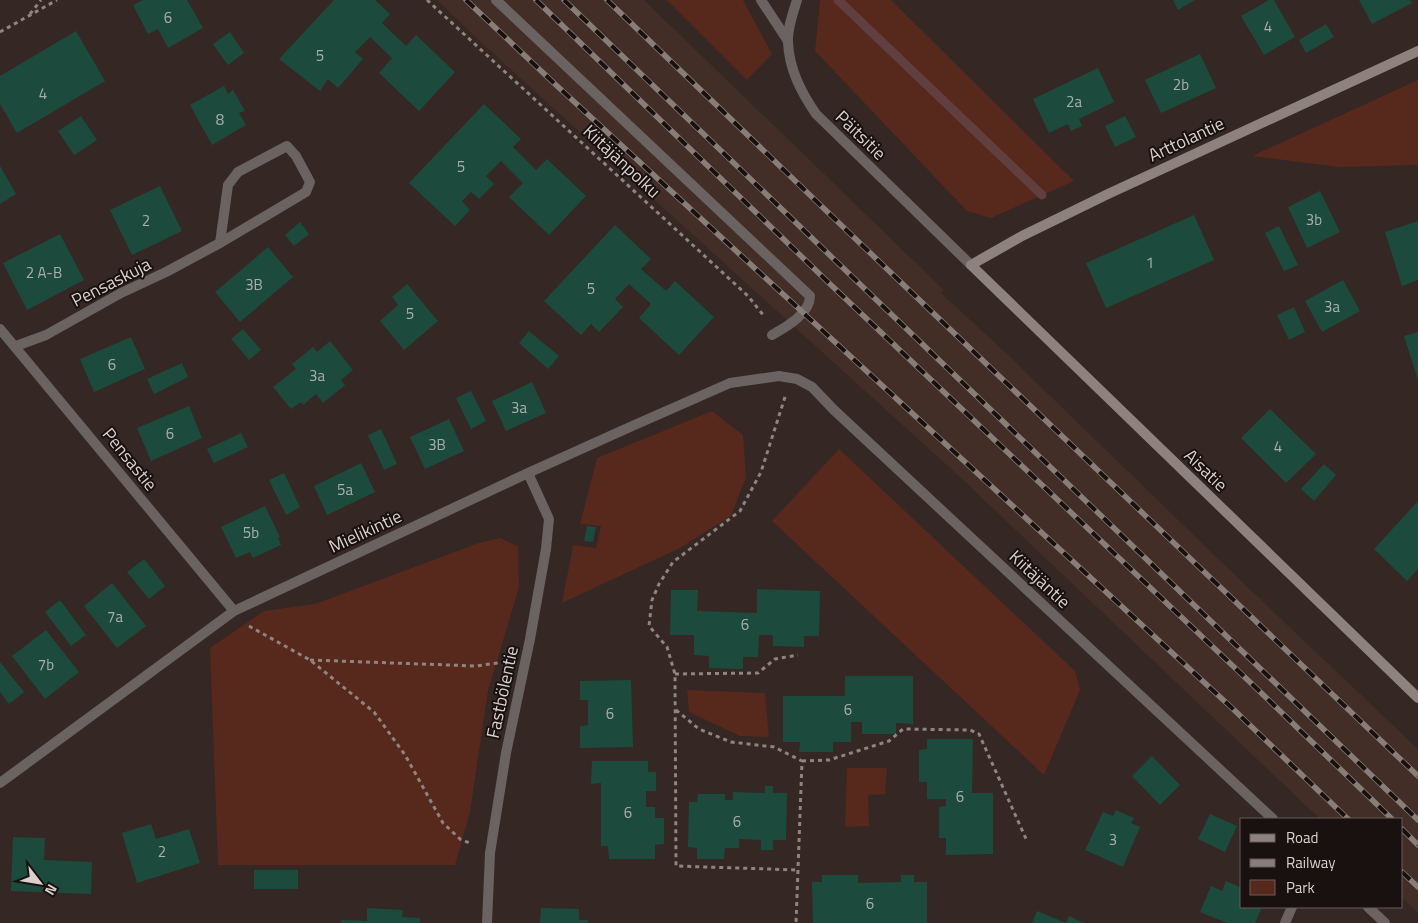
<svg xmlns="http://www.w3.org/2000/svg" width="1418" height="923" viewBox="0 0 1418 923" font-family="'Titillium Web',sans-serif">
<rect width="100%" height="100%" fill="#352723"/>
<path fill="#422d27" d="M 437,0 L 644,0 L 944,290 L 941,293 L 1006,353 L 1238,578 L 1418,749 L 1418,913 L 1402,898 L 1402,819 L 1320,819 L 961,478 L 486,47 Z"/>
<path fill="#57281c" d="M 667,0 L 743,0 L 772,54 L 747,80 Z
M 820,0 L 891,0 L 1074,181 L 991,218 L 967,211 L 815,51 Z
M 1418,80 L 1418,165 L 1339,167 L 1252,156 Z
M 712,411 L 743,435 L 746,477 L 731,516 L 680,548 L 562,603 L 573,545 L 596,548 L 601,526 L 580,524 L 597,458 Z
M 839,449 L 1075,671 L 1080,690 L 1044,775 L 772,521 Z
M 500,538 L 518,546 L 519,587 L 488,691 L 470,812 L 455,865 L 218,865 L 210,648 L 264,611 L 315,604 L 479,543 Z
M 687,690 L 765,693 L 769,737 L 740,736 L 689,712 Z
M 847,768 L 887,768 L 885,794 L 868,795 L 869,826 L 845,827 Z"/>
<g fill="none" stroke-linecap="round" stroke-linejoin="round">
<path stroke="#613f3e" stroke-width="9" d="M 838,0 L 1042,195"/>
</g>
<path fill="#1c4b3d" d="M 143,0 L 187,0 L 203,28 L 168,48 L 158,29 L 148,34 L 133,5 Z
M 334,0 L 375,0 L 390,14 L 382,23 L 406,46 L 416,35 L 455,72 L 419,111 L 379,73 L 392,58 L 370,37 L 355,52 L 363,59 L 338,88 L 328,79 L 320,91 L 279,59 Z
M 1173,0 L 1195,0 L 1178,10 Z
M 1269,0 L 1274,0 L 1295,37 L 1264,55 L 1241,16 Z
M 1359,0 L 1410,0 L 1412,3 L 1372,24 Z
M 1326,24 L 1334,37 L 1306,53 L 1299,40 Z
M 76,31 L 105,81 L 17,133 L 0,104 L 0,76 Z
M 230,32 L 244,53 L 228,65 L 213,44 Z
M 1200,54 L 1216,88 L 1161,113 L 1145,80 Z
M 1098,68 L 1114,102 L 1079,119 L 1082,126 L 1071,131 L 1068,124 L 1049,133 L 1033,99 Z
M 224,86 L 228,94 L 233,90 L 245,111 L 239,113 L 246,125 L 212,145 L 190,105 Z
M 484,104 L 521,139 L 513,147 L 536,170 L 547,159 L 586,196 L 549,235 L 509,197 L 523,183 L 501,161 L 486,176 L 494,184 L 479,199 L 471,192 L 462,201 L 470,210 L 455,226 L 409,183 Z
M 81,116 L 97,140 L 74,155 L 58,131 Z
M 1125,116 L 1136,137 L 1115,147 L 1105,126 Z
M 0,166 L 16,194 L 0,204 Z
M 160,186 L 182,231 L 132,255 L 110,210 Z
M 1320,191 L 1340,232 L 1307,248 L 1288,207 Z
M 1194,215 L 1214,260 L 1106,308 L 1086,263 Z
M 1418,221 L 1418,280 L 1402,286 L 1385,232 Z
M 300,222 L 309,234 L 294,246 L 285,235 Z
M 615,225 L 651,259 L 641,269 L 666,291 L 675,281 L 714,317 L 679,355 L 639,318 L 651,304 L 629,284 L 615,299 L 623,307 L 599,332 L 591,324 L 581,335 L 544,301 Z
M 1279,226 L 1298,265 L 1284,271 L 1265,233 Z
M 60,234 L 84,280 L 27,310 L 3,263 Z
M 268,247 L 293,277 L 240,322 L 215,292 Z
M 1343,280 L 1360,311 L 1322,332 L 1305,301 Z
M 407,284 L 438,321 L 404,350 L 380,321 L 398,305 L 392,297 Z
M 1294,307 L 1305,332 L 1289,340 L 1277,315 Z
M 243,329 L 261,350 L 249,360 L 231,339 Z
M 529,331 L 559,356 L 548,369 L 519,343 Z
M 1418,332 L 1418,380 L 1404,336 Z
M 131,337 L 145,369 L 94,392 L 80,359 Z
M 330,341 L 353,370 L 341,380 L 345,385 L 323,403 L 316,394 L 303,405 L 301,402 L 291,409 L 273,387 L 296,369 L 292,364 L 313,347 L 317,352 Z
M 182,363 L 188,377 L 154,394 L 147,379 Z
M 532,382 L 546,413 L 506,431 L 492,401 Z
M 471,391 L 486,421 L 471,429 L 456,398 Z
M 189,406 L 202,438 L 151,461 L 137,428 Z
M 1270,409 L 1316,454 L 1286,483 L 1241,438 Z
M 449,419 L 464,451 L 425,469 L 410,437 Z
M 381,429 L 397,464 L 384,470 L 368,435 Z
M 241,433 L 248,447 L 214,463 L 207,449 Z
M 361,463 L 375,492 L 327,515 L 314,486 Z
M 1324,464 L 1336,475 L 1314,501 L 1301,489 Z
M 284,473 L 300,507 L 286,515 L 269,480 Z
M 1418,501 L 1418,569 L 1407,581 L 1374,549 Z
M 265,506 L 280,537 L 278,538 L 281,545 L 253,558 L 250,552 L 236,558 L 221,527 Z
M 587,526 L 596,527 L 593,542 L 584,541 Z
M 144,559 L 165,586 L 149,599 L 127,572 Z
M 112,583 L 146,626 L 117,648 L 84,606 Z
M 757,589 L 820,591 L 819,636 L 804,636 L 804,647 L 773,646 L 773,635 L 759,635 L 758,657 L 743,657 L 743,669 L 709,668 L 709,656 L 694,655 L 694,635 L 670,635 L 671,590 L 698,590 L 697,611 L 757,613 Z
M 60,600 L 86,635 L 71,646 L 45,612 Z
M 46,630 L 79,672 L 45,699 L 12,656 Z
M 0,662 L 24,692 L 9,704 L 0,692 Z
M 845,676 L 913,676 L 913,724 L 896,723 L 896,734 L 862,734 L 862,722 L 851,722 L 851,742 L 833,742 L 833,752 L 799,752 L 800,742 L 783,742 L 783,696 L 845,696 Z
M 631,680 L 633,747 L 580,748 L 580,726 L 588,725 L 588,700 L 580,700 L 580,681 Z
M 927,739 L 973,739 L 972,793 L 993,793 L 993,854 L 946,855 L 946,838 L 939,838 L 939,807 L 946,806 L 946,799 L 927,799 L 927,782 L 919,782 L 919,750 L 927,749 Z
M 1152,756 L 1180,785 L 1160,805 L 1132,776 Z
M 592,761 L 648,761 L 648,772 L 656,772 L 656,791 L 646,791 L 646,807 L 655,807 L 655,818 L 664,818 L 664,844 L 655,845 L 655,859 L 609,859 L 608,846 L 601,846 L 601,783 L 591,784 Z
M 765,786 L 773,786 L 773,793 L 787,793 L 786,840 L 773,840 L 773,850 L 761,850 L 761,840 L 739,839 L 739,848 L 725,848 L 724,859 L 697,859 L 697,848 L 688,847 L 689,802 L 697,802 L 698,794 L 725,794 L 725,800 L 733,800 L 733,792 L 765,793 Z
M 1116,810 L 1134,818 L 1131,823 L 1140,827 L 1123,867 L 1085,850 L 1103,812 L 1113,816 Z
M 1210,814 L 1237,826 L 1225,852 L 1198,839 Z
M 151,824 L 156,839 L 189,829 L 200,863 L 137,883 L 122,833 Z
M 13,837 L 45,838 L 44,860 L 92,862 L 91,894 L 11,891 Z
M 254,870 L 298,870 L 298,889 L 254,889 Z
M 822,875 L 858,875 L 858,883 L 901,882 L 901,875 L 914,875 L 914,882 L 927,882 L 927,923 L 813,923 L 812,882 L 822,882 Z
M 1226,881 L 1242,888 L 1242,907 L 1262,907 L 1255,923 L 1227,923 L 1200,912 L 1211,886 L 1222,891 Z
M 367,908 L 403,910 L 402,917 L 420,918 L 420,923 L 341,923 L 341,920 L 367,921 Z
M 541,908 L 579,909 L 579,920 L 588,920 L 588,923 L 540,923 Z
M 1037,911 L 1066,923 L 1069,916 L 1084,923 L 1032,923 Z"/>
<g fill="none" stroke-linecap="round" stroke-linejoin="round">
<path stroke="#908480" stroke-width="3" stroke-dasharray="4 4" stroke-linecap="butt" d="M 427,0 L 748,296 L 764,316
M 30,14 L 41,0
M 0,32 L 57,0
M 785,397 L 761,472 L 740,511 L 673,562 L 659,584 L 652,600 L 649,626 L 667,647 L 675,674 L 676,866 L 798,870
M 249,626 L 310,660 L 374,712 L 405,755 L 443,823 L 460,839 L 472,844
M 310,660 L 476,666 L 504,662
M 675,674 L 758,673 L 775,659 L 798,655
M 676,710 L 699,729 L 731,742 L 774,747 L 802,761 L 796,923
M 802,761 L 829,760 L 889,741 L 903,729 L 970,730 L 979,734 L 1027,841"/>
<path stroke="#6a6361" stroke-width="10" d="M 496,0 L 810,296 C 810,314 786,327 772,335
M 761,0 L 788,41"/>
<path stroke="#6a6361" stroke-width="10" d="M 797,0 C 793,13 787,29 788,42 C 789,69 801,92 816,114 L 971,265
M 0,329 L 234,611
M 16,346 L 46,335 L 121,293 L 166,272 L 220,243 L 306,192 L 310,182 L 296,156 L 287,146 L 238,172 L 228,185 L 220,243
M 0,783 L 234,611 L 528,473 L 630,427 L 730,383 L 779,376 L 797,379 L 812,387 L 834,410 L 1273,819
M 1368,907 L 1385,923
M 487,923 L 490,853 L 506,753 L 530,639 L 546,549 L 549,519 L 528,473
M 1285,923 L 1292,907"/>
<path stroke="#8e827f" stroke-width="10" d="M 1418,51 L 1108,194 L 1022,236 L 971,265 L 1418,698"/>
<g stroke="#897d7a" stroke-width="5.5">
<path id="rail" d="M 466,0 L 556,85 L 1232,708 L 1348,819
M 536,0 L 830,284 L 1253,685 L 1392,819
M 564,0 L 1418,820
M 607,0 L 865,248 L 1418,776
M 1402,829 L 1418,845
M 1402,872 L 1418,887"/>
</g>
<use href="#rail" stroke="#181110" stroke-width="4" stroke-dasharray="11" stroke-linecap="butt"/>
</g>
<g text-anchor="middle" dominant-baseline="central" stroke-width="4" stroke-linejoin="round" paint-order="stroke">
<g font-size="15" fill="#aaafa9">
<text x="168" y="17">6</text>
<text x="1268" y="26">4</text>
<text x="320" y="55">5</text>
<text x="1181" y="84">2b</text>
<text x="43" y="93">4</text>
<text x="1074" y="101">2a</text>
<text x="220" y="119">8</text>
<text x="461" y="166">5</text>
<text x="1314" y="219">3b</text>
<text x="146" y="220">2</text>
<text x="1150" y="262">1</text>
<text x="44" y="272">2 A-B</text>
<text x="254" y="284">3B</text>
<text x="591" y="288">5</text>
<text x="1332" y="306">3a</text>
<text x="410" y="313">5</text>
<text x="112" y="364">6</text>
<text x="317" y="375">3a</text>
<text x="519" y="407">3a</text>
<text x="170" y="433">6</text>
<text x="437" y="444">3B</text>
<text x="1278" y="446">4</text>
<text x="345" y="489">5a</text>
<text x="251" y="532">5b</text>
<text x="115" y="616">7a</text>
<text x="745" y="624">6</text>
<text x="46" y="664">7b</text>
<text x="848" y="709">6</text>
<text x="610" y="713">6</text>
<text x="960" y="796">6</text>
<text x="628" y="812">6</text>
<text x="737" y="821">6</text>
<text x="1113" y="839">3</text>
<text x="162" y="851">2</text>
<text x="870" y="903">6</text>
</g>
<g font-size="18" fill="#dad0cd" stroke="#181110">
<text transform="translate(861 135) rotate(44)">Päitsitie</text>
<text transform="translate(1186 139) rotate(-25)">Arttolantie</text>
<text transform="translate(622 161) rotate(43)">Kiitäjänpolku</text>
<text transform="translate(111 282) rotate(-27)">Pensaskuja</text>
<text transform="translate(130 459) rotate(51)">Pensastie</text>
<text transform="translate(1206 470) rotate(44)">Aisatie</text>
<text transform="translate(365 531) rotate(-25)">Mielikintie</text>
<text transform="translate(1040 579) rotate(43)">Kiitäjäntie</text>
<text transform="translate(502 692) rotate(-78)">Fastbölentie</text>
</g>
</g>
<rect x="1240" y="818" width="162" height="90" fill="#181110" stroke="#665d5c"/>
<rect x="1250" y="834" width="25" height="8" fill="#8e827f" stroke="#665d5c"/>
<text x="1286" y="843" font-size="15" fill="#dad0cd">Road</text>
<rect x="1250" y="859" width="25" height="8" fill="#897d7a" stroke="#665d5c"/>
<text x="1286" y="868" font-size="15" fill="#dad0cd">Railway</text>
<rect x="1250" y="880" width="25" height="15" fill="#57281c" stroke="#665d5c"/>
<text x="1286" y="893" font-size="15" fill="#dad0cd">Park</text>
<g transform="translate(40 883) rotate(121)" stroke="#181110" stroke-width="4" paint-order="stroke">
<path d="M0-4L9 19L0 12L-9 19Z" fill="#dad0cd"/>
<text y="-8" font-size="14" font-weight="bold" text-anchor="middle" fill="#dad0cd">N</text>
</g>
</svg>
